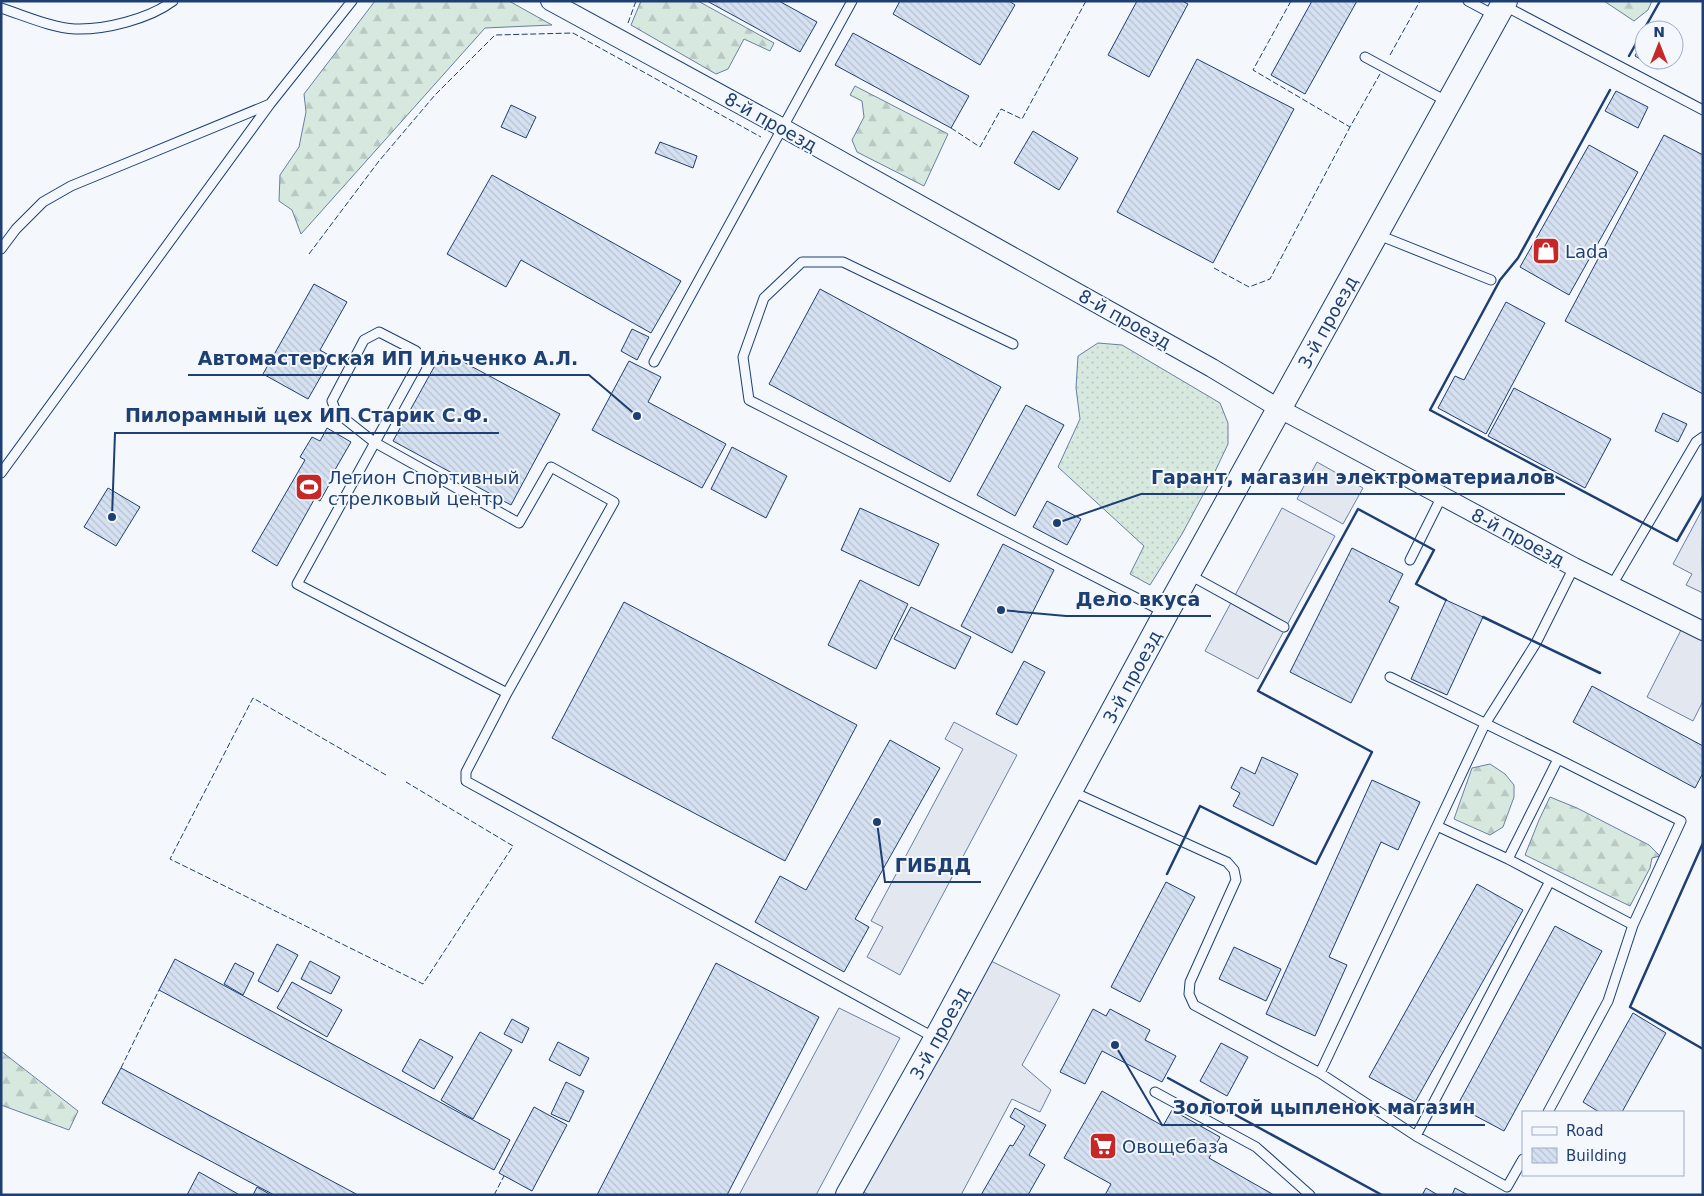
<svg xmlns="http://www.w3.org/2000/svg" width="1704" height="1196" viewBox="0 0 1704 1196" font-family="'DejaVu Sans',sans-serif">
<defs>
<pattern id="grass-dots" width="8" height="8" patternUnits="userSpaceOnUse" patternTransform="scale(1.25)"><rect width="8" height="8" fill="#d7e8df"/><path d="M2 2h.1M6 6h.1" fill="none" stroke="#b8c8c3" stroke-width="1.8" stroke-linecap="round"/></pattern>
<pattern id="forest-firs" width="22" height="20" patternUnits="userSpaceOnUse" patternTransform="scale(1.25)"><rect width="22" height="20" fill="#d7e8df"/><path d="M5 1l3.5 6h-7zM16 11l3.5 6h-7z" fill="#b8c8c3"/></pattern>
<pattern id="building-back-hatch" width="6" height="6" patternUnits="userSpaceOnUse" patternTransform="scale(1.25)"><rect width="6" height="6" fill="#d5e0f0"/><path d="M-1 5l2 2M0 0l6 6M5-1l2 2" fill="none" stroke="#b6c1d1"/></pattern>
</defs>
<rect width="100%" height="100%" fill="#f4f7fb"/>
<path fill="url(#grass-dots)" stroke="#687fa3" d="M 1098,343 L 1122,345 L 1220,403 L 1228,423 L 1228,444 L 1210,482 L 1182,534 L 1150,585 L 1130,574 L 1144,546 L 1058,467 L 1080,419 L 1076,388 L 1078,356 Z"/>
<path fill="url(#forest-firs)" stroke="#687fa3" d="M 375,1 L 509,1 L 552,25 L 485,28 L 301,234 L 292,210 L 279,201 L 280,175 L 299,147 L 306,112 L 304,94 Z
M 641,1 L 698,1 L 774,43 L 770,51 L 744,39 L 728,69 L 716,74 L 631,25 Z
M 1604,1 L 1652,1 L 1648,10 L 1634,21 Z
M 855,86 L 948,134 L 924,186 L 857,152 L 852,140 L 864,117 L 862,101 L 850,95 Z
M 1490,764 L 1505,774 L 1514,785 L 1514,797 L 1503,827 L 1490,835 L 1454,819 L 1472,768 Z
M 1550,797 L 1577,808 L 1649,845 L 1660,856 L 1652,858 L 1650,868 L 1630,906 L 1525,855 L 1539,820 Z
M 1,1051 L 78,1111 L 69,1130 L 1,1105 Z"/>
<path fill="#e3e8f0" stroke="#687fa3" d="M 1317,462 L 1363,488 L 1343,524 L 1297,499 Z
M 1282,508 L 1335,536 L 1258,679 L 1205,651 Z
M 1703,508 L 1702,557 L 1703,593 L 1686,585 L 1692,574 L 1673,564 Z
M 1681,630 L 1703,641 L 1703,701 L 1693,721 L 1647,697 Z
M 954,722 L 1017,755 L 900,975 L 867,957 L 883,927 L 871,921 L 963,749 L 945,739 Z
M 989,960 L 1060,995 L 1022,1065 L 1051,1090 L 1040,1112 L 1012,1099 L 961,1195 L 869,1195 L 864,1192 Z
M 839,1008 L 900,1038 L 816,1195 L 739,1195 Z"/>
<path fill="url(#building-back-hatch)" stroke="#1d3f73" d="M 707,1 L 779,1 L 817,22 L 800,52 Z
M 900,1 L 1009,1 L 1015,5 L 980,65 L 893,14 Z
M 1137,1 L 1182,1 L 1188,4 L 1149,77 L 1108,55 Z
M 1312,1 L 1357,1 L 1305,94 L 1271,75 Z
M 853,33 L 969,96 L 951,128 L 835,65 Z
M 1641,44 L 1644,45 L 1644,60 L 1663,60 L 1658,69 L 1635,56 Z
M 1197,59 L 1294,109 L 1213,263 L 1117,212 Z
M 1616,91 L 1648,107 L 1638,128 L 1605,111 Z
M 511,105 L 536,117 L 526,138 L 501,127 Z
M 1033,131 L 1078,158 L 1059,190 L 1014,163 Z
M 1664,135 L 1703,155 L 1703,394 L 1565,321 Z
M 660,142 L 697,156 L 693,168 L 655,153 Z
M 1589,145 L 1638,172 L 1569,295 L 1520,267 Z
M 492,175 L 681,281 L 651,333 L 521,260 L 506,287 L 447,254 Z
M 314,284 L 347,302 L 320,350 L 332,357 L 308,399 L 263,374 Z
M 820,289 L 1001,387 L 950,482 L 769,384 Z
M 1506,302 L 1545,323 L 1486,434 L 1438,408 L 1455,376 L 1464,380 Z
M 632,329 L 649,337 L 637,360 L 621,351 Z
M 443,351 L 560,414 L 511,505 L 393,441 Z
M 629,361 L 661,377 L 648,402 L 726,444 L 702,488 L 592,430 Z
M 1514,388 L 1611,439 L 1585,488 L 1488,436 Z
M 1026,405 L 1064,425 L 1015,516 L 977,495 Z
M 1663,413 L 1687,424 L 1678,442 L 1655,431 Z
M 327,428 L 351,442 L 332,475 L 334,476 L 320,501 L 315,498 L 277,566 L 252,551 L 305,460 L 300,457 L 312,437 L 320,441 Z
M 732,447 L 787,476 L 766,518 L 711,489 Z
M 108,488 L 140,507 L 116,546 L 84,527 Z
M 1047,501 L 1081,519 L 1067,545 L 1033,527 Z
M 860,508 L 939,544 L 919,586 L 841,550 Z
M 1003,544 L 1054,570 L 1012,653 L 961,626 Z
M 1352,548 L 1403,574 L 1389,602 L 1399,607 L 1351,703 L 1290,672 Z
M 860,580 L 908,604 L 876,669 L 828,645 Z
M 1446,600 L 1483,617 L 1447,695 L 1411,679 Z
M 624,602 L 857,725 L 785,861 L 552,738 Z
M 911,607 L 971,637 L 955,669 L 894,639 Z
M 1024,661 L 1045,672 L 1017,725 L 996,714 Z
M 1592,686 L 1703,746 L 1703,773 L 1695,788 L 1573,722 Z
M 890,740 L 940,768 L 855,919 L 869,927 L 844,972 L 755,922 L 780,876 L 806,890 Z
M 1262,757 L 1298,774 L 1273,826 L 1233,806 L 1240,793 L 1231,788 L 1241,767 L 1255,774 Z
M 1372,780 L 1420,802 L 1398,850 L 1381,842 L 1329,957 L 1347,965 L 1315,1036 L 1266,1014 Z
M 1166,882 L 1195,897 L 1140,1002 L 1111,987 Z
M 1477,884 L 1523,910 L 1415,1102 L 1369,1077 Z
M 1555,926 L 1602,951 L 1504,1131 L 1457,1106 Z
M 277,944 L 298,955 L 278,992 L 258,981 Z
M 1234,947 L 1281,969 L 1266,1001 L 1219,979 Z
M 175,959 L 510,1140 L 494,1170 L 159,990 Z
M 310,961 L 340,977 L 331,994 L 301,979 Z
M 235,963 L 254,973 L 243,995 L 224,984 Z
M 716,963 L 819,1017 L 727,1195 L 597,1195 Z
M 292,982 L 342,1010 L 327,1037 L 277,1008 Z
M 1093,1009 L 1106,1016 L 1110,1009 L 1150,1030 L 1145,1040 L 1176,1056 L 1162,1082 L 1102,1051 L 1085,1084 L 1060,1072 Z
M 1633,1013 L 1666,1033 L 1622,1112 L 1599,1112 L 1583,1102 Z
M 512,1019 L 529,1028 L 522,1043 L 504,1034 Z
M 480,1032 L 512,1050 L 473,1119 L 441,1100 Z
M 420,1039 L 453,1057 L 434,1089 L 402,1071 Z
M 558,1042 L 589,1058 L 580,1076 L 549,1060 Z
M 1221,1043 L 1248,1057 L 1227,1096 L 1200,1081 Z
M 121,1068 L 358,1195 L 274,1195 L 102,1103 Z
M 566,1082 L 584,1091 L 569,1122 L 551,1114 Z
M 1102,1091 L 1163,1126 L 1172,1110 L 1220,1137 L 1209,1158 L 1274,1195 L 1105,1195 L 1111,1184 L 1064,1158 Z
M 534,1107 L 567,1125 L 532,1191 L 499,1173 Z
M 1015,1108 L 1046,1125 L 1029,1155 L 1045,1165 L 1028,1195 L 981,1195 L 1010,1145 L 1013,1146 L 1025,1126 L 1010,1117 Z
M 199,1172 L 238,1194 L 238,1195 L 187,1195 Z
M 257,1187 L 271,1195 L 253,1195 Z
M 1426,1188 L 1438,1195 L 1422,1195 Z
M 1455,1188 L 1468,1195 L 1452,1195 Z"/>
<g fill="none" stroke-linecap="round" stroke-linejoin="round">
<g stroke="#1d3f73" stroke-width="11">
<path id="lane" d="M 1468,1 L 1496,16
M 1503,5 L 1703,110
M 1,8 C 23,15 52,28 75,29 C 105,30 149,19 173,1
M 1365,57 L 1448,102
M 1376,234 L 1491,280
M 1,249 L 16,229 L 43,202 L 71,186 L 270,104
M 1013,344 L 843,262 L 802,262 L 764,298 L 743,357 L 749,400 L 1166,613
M 654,362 L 852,1
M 1,473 L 270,104 L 352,1
M 1410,560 L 1442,496
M 1188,574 L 1284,627
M 1612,585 L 1696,442 L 1703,437
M 1390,677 L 1558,759 L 1681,821 L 1633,925
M 507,693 L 297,584 L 417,366 L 416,351 L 379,332 L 364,340 L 332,401 L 336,412 L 374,442 L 519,523 L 551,467 L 614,502 L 507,693 L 466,772 L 466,781 L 935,1038
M 1071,791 L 1227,862 L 1234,870 L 1236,880 L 1190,982 L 1189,994 L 1194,1005 L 1320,1073 L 1416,1136 L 1507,1187 L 1523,1159
M 1508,859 L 1558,759
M 1320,1073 L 1437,826
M 1155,1092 L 1256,1147 L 1310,1195
M 1548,1112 L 1608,1001 L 1633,925 L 1508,859 L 1437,826 L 1485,724 L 1536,643 L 1574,567
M 1416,1136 L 1550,881"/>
</g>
<g stroke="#1d3f73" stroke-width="20">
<path id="street" d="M 550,1 L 783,128 L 1212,368 L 1280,409 L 1442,496 L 1574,567 L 1703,631"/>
</g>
<g stroke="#1d3f73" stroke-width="26">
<g id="secondary">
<path id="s1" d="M 848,1195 L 936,1039 L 1166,613 L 1505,1"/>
</g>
</g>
<use href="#lane" stroke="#f4f7fb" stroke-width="9"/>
<use href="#street" stroke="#f4f7fb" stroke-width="18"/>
<use href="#secondary" stroke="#f4f7fb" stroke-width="24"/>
<path stroke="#1d3f73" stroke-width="1" stroke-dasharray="6 2.5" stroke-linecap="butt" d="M 1291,1 L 1253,70 L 1350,127 L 1380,74
M 628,23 L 636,1
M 1390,55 L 1420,1
M 951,128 L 980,147 L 1001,109 L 1022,119 L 1086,1
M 309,254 L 379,161 L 435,95 L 495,35 L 573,33 L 761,137
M 1214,268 L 1249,287 L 1270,279 L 1350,127
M 386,775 L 253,698 L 170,859 L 423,984 L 513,846 L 406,782
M 121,1068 L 159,990
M 494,1195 L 504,1176"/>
<path stroke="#1d3f73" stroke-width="2.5" d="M 1629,56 L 1660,1
M 1610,90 L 1518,258 L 1500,280 L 1430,410 L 1677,541 L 1703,496
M 1483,617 L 1600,673
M 1703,843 L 1630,1007 L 1703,1049
M 1167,874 L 1200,806 L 1316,864 L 1372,752 L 1258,691 L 1358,509 L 1434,550 L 1416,584 L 1446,600
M 1168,1078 L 1382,1195"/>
</g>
<defs>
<g id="shop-square" transform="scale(1.4375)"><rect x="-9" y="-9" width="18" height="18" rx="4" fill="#c62828" stroke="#f4f7fb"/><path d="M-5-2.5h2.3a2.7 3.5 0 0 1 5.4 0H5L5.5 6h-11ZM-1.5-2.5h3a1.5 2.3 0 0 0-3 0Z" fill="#fff"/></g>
<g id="stadium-square" transform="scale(1.4375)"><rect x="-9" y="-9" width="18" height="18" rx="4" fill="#c62828" stroke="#f4f7fb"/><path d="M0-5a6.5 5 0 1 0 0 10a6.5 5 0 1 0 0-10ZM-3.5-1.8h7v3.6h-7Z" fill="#fff"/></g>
<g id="supermarket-square" transform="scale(1.4375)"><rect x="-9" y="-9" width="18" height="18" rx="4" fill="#c62828" stroke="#f4f7fb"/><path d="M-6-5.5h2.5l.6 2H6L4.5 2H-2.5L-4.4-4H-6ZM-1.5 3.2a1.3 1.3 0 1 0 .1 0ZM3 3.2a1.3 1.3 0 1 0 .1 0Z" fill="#fff"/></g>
</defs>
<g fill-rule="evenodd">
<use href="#shop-square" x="1546" y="251"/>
<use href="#stadium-square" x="309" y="487"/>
<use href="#supermarket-square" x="1103" y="1146"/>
</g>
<g text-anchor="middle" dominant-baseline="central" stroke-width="4" stroke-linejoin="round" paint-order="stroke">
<g font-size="18" fill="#1d3f73" stroke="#f4f7fb">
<text transform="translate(771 122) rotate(29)">8-й проезд</text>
<text transform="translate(1125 319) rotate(29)">8-й проезд</text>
<text stroke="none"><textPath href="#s1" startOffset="996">3-й проезд</textPath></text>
<text transform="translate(1518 537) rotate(28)">8-й проезд</text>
<text stroke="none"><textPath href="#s1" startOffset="591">3-й проезд</textPath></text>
<text stroke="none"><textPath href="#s1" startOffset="186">3-й проезд</textPath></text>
</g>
<g font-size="18" fill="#1d3f73" stroke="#f4f7fb" text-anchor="start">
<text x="1565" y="251">Lada</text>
<text x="328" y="477">Легион Спортивный<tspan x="328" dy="21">стрелковый центр</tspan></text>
<text x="1122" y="1146">Овощебаза</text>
</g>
</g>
<path fill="none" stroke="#1d3f73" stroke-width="2" d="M637 416L589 375H188M112 517L115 433H499M1057 523L1141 494H1565M1001 610L1066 616H1211M877 822L885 882H981M1115 1045L1162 1125H1485"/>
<g fill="#1d3f73" stroke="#f4f7fb" stroke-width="2">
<circle cx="637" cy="416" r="5"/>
<circle cx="112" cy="517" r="5"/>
<circle cx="1057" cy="523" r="5"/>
<circle cx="1001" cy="610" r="5"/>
<circle cx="877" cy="822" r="5"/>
<circle cx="1115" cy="1045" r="5"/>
</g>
<g font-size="19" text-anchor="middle" font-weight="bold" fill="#1d3f73" stroke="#f4f7fb" stroke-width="4" stroke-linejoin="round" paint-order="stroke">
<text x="388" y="365">Автомастерская ИП Ильченко А.Л.</text>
<text x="307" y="422">Пилорамный цех ИП Старик С.Ф.</text>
<text x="1353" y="484">Гарант, магазин электроматериалов</text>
<text x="1138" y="606">Дело вкуса</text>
<text x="933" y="872">ГИБДД</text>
<text x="1324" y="1114">Золотой цыпленок магазин</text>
</g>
<rect width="1704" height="1196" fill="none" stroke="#1d3f73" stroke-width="5"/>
<rect x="1522" y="1111" width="162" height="65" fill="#f4f7fb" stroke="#9eadc5"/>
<rect x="1532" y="1127" width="25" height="8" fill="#f4f7fb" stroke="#9eadc5"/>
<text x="1566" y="1136" font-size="15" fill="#1d3f73">Road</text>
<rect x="1532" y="1148" width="25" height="15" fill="url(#building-back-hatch)" stroke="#9eadc5"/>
<text x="1566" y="1161" font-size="15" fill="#1d3f73">Building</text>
<g transform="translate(1659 45)"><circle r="24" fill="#f4f7fb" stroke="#9eadc5"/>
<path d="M0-4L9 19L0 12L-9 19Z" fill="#c62828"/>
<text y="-8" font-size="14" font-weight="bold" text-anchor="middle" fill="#1d3f73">N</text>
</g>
</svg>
